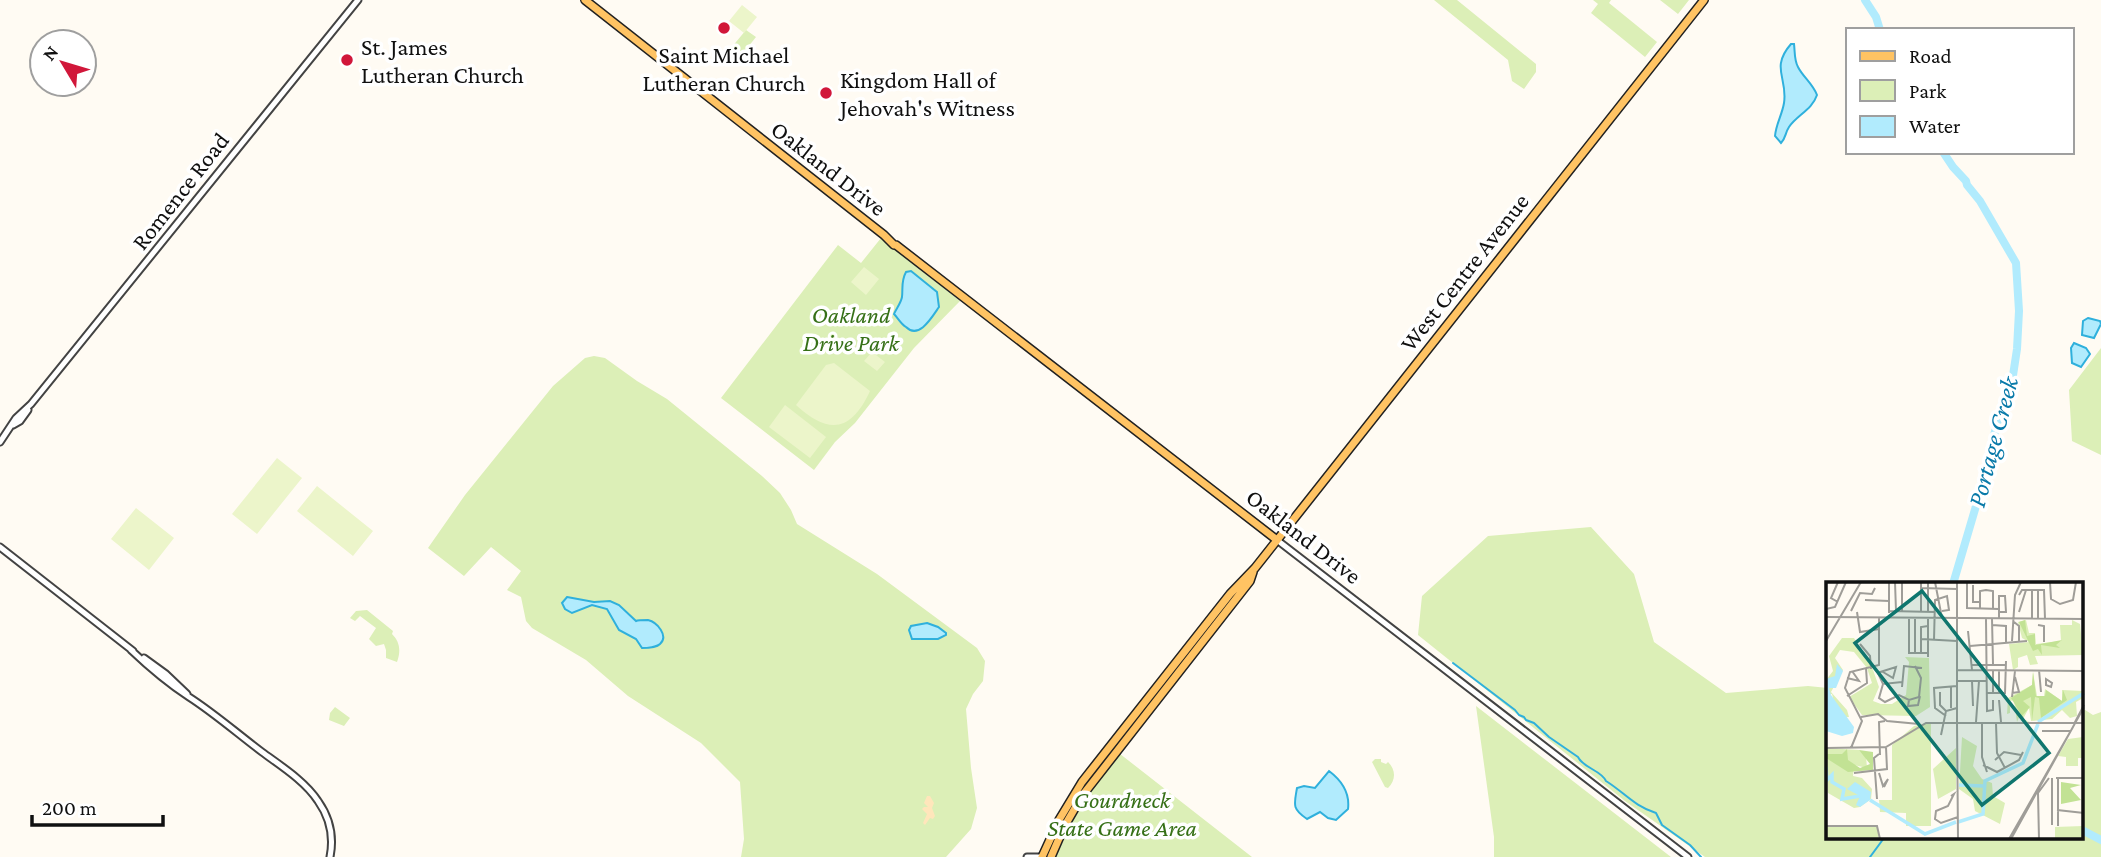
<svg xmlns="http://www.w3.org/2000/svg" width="2101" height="857" viewBox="0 0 2101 857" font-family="'Crimson Pro',serif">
<rect width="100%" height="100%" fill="#fffbf3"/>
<path fill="#dcefb7" d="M 1434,0 L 1457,0 L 1536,64 L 1536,72 L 1524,89 L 1512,81 L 1508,60 Z
M 1593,0 L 1611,0 L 1609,3 L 1657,42 L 1645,57 L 1591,13 L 1598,4 Z
M 1660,0 L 1689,0 L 1678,14 Z
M 746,30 L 756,37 L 736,62 L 726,54 Z
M 881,238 L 960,301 L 914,348 L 855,423 L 835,442 L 814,470 L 721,398 L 838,245 L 861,263 Z
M 2101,348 L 2101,455 L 2072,441 L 2069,390 Z
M 594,356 L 605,358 L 637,381 L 667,399 L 762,476 L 780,493 L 791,510 L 797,524 L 877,574 L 977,648 L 985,661 L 983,681 L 973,694 L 966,709 L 971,768 L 977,808 L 971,829 L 946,857 L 741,857 L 744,839 L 740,782 L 701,743 L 628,696 L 586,660 L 532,628 L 526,621 L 521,597 L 507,590 L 521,571 L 491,547 L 464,576 L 428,548 L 465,495 L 553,386 L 585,358 Z
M 1591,527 L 1634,574 L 1654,642 L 1726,693 L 1808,686 L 1828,688 L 1828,838 L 2082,838 L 2082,708 L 2093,715 L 2101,712 L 2101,857 L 1705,857 L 1625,801 L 1418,635 L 1422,596 L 1488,536 Z
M 367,610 L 393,631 L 392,634 C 400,642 401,651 397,662 L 386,658 L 386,650 L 384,644 L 376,646 L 369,639 L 376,628 L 360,616 L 355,621 L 350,618 L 356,611 Z
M 1476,706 L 1671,857 L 1494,857 L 1494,837 Z
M 335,707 L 350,718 L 344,726 L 329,720 L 330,713 Z
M 1115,750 L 1252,857 L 1050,857 C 1068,815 1085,785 1115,750 Z
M 1375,759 L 1381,759 L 1381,762 L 1386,764 L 1388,762 C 1396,770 1396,780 1388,788 L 1385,787 L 1372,762 Z"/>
<path fill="#ffe6bb" d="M 927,796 L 930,796 L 934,803 L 932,808 L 935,816 L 933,819 L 930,818 L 925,825 L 923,823 L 927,814 L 922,809 L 924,807 L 928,807 L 924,803 Z"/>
<path fill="#ecf5ca" d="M 742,5 L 757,17 L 744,33 L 729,21 Z
M 864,267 L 879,279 L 866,295 L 851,282 Z
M 872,352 L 885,362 L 877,371 L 864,361 Z
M 834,363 L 870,391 C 851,432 829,435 796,405 L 826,365 Z
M 785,405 L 826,437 L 810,458 L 769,427 Z
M 277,458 L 302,478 L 257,534 L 232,514 Z
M 317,486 L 373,531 L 353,556 L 297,511 Z
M 136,508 L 174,538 L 149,570 L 111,539 Z"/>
<path fill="#b1ebfd" stroke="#2fb0dc" stroke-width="2" d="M 1791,44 L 1794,44 C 1795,51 1794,60 1798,67 C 1803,77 1813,84 1817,95 C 1812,110 1797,115 1789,127 C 1785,133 1786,138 1781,143 L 1775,136 C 1776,124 1782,115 1784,103 C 1788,78 1770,68 1791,44 Z
M 911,271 L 937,292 L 939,307 C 932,317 919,340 906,327 C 901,324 898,318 894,314 C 896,309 901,303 902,297 C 903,287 901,281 906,272 Z
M 2088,318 L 2100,321 L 2101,324 L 2094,338 L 2082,335 L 2083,321 Z
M 2074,343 L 2086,348 L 2090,354 L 2081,367 L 2072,363 L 2071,348 Z
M 567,597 L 594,602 L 610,601 L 619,605 L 636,621 C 638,620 647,620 648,620 C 657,622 669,636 660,644 C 657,647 647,648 642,648 L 636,639 L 619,630 L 607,609 L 592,605 L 572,613 L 565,609 L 562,603 Z
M 927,623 L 938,627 L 946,633 L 946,635 L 938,639 L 912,639 L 909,630 L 911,626 Z
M 1329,771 C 1341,780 1350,793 1348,809 L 1336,820 L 1328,818 L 1320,812 L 1307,819 C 1292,809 1294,805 1297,788 L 1304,786 L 1315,788 Z"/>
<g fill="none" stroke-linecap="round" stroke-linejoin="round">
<path stroke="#2fb0dc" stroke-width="2" d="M 1453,663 L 1515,710 L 1519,715 L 1524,717 L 1526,720 L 1534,723 L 1549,737 L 1578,757 C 1583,768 1601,770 1606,781 C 1625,793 1634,806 1656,813 L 1662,825 L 1690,845 L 1701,857
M 1870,857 L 1884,838"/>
<path stroke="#b1ebfd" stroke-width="8" d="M 1865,0 L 1876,17 L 1880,30
M 1943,152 L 1953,167 L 1966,181 L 1967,185 L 1980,201 L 2016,263 L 2019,311 L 2017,349 L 2012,382 L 2002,404 L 1976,506 L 1953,584
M 2082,830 L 2101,840"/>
<g stroke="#434343" stroke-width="9">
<path id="minor" d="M 13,425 L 20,421 L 28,410
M 0,442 L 16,418 L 31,404 L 358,0
M 1277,540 L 1688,857
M 0,547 L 133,651
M 131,650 C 151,669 166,682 189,697 C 214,713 238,734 262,752 C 281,766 305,781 318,801 C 330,818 334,837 330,857
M 144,658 L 166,674 L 187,694
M 1027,857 L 1040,857"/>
</g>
<g stroke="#212121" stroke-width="10">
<path id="major" d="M 585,0 L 884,235 L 894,245 L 896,245 L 1277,540
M 1042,857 L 1059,820 L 1082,782 L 1230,594 L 1255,568 L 1704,0
M 1051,857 L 1064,827 L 1082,796 L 1250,581 L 1253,572"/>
</g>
<use href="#minor" stroke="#fff" stroke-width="5"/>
<use href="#major" stroke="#ffc363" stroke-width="7"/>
</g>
<g fill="#d1173a" stroke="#fff" stroke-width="2.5">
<circle cx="724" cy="28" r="7"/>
<circle cx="347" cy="60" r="7"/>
<circle cx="826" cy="93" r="7"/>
</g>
<g text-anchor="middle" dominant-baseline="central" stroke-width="7" stroke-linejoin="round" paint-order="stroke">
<g font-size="24" fill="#101010" stroke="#fff" text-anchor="start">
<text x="361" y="46">St. James<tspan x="361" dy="28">Lutheran Church</tspan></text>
<text x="724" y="54" text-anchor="middle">Saint Michael<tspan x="724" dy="28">Lutheran Church</tspan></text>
<text x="840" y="79">Kingdom Hall of<tspan x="840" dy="28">Jehovah's Witness</tspan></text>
</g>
<g font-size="24" fill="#101010" stroke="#fff">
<text transform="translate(829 168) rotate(38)">Oakland Drive</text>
<text transform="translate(180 191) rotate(-52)">Romence Road</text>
<text transform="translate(1464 272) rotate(-52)">West Centre Avenue</text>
<text transform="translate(1304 536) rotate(38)">Oakland Drive</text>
</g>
<g font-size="24" font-style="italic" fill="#367017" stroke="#fff">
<text x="851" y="314">Oakland<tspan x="851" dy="28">Drive Park</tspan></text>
<text x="1122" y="799">Gourdneck<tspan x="1122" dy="28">State Game Area</tspan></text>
</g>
<g font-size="26" font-style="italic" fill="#097aa9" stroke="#fff">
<text transform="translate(1993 442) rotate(-75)">Portage Creek</text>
</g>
</g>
<g transform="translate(1826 582)">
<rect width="257" height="257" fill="#fffbf3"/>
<path d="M 200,38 L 203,51 L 209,51 L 210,62 L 235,59 L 234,43 L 246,43 L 246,38 L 254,42 L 257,73 L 209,74 L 212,82 L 204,83 L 201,73 L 192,76 L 192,85 L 187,88 L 183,62 L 203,60 L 196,56 L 192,40 ZM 16,56 L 28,56 L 46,85 L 53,105 L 47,119 L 55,122 L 66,122 L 80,113 L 83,80 L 79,75 L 103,76 L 104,125 L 90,134 L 36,133 L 23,115 L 46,101 L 41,86 L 28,70 L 14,68 L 9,76 L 17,88 L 5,110 L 21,128 L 23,135 L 20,135 L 9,125 L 6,112 L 0,113 L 0,98 L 7,89 L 3,74 ZM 207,90 L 211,114 L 218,114 L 219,107 L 236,119 L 236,108 L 257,109 L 257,116 L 250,120 L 251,134 L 244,136 L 236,128 L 226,137 L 205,139 L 203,126 L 197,137 L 204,140 L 196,139 L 194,133 L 191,140 L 188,118 L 184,119 L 184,131 L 181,132 L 182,116 L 206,103 ZM 105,140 L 105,244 L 80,244 L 80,231 L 54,230 L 53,218 L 66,218 L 66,163 L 88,144 ZM 136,155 L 151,164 L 147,184 L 156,197 L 166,201 L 167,214 L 179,221 L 174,242 L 149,229 L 147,217 L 133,207 ZM 257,155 L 257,176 L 252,176 L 252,184 L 240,184 L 240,175 L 232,174 L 242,157 ZM 0,166 L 33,168 L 40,174 L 41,186 L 28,183 L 27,194 L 36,196 L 46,207 L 45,217 L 34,225 L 28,226 L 2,211 ZM 130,166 L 130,207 L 112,217 L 107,187 ZM 0,244 L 51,244 L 53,257 L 0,257 ZM 257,244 L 257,257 L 229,257 L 229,245 Z" fill="#dcefb7"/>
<path d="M 199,38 L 201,54 L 209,52 L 209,63 L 236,58 L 230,63 L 234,66 L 215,63 L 216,73 L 212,67 L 207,69 L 193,40 ZM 207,90 L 210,114 L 219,114 L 220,108 L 236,119 L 237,108 L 241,118 L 215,136 L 213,116 L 209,115 L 206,139 L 205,115 L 197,119 L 204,125 L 196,134 L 185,116 L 206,103 ZM 21,167 L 22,178 L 34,186 L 44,182 L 33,168 L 47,170 L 47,188 L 22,190 L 0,176 L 0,172 L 16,172 ZM 235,200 L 255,203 L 244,206 L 255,218 L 235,222 Z" fill="#c2e294"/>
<path d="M 11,82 L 17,89 L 10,106 L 3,106 L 5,113 L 28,145 L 27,151 L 16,154 L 0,149 L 0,97 L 9,94 ZM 29,200 L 45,210 L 44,218 L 34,225 L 30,223 L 34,214 L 21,207 Z" fill="#b1ebfd"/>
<path fill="none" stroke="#b1ebfd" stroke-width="3.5" d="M 212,140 L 258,111M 0,185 L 1,198 L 6,193 L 6,200 L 18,207 L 16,217 L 34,214M 133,203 L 157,204M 44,218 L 99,252 L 130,240M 132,240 L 157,232 L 159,199 L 197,181 L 212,142"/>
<path fill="none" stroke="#9f9d98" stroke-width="2" d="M 63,0 L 63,31M 69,0 L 70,29M 95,0 L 95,31M 102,0 L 102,30M 109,0 L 116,36M 131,0 L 131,140M 224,0 L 225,17 L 234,22 L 247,18 L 250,0M 141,1 L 141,26 L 173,27M 147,3 L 147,20 L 154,20M 95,6 L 131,7M 212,8 L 212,37M 193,13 L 196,8 L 218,8 L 219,37M 39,18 L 63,19M 12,20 L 5,16 L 12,0M 0,27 L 9,25 L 20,0M 154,27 L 154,9 L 160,8 L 167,9 L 167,27M 25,29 L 34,11 L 46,12 L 49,6M 63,29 L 109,30M 76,29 L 76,0M 31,30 L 34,50 L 53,47M 193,30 L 200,8M 0,35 L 258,37M 83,36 L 83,71 L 102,71M 89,36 L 89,71M 102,36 L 102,75M 160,37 L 161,129 L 167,128 L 167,118M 166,37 L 167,82M 173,37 L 173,14 L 179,14 L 180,30 L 173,30M 206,37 L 206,8M 188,40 L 193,44 L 193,59M 166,43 L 180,44 L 180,61M 212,43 L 218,44 L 218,60M 142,49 L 146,88M 95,57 L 131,59M 108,58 L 109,18 L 121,14 L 123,28 L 116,29M 0,59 L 35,0M 186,59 L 189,13 L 195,0M 34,62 L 44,74 L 45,87M 144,64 L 201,59M 95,71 L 95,45 L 102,44M 145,83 L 179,83M 131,88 L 258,89M 167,88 L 167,111M 173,88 L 173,111M 213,88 L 215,110M 51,89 L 57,102 L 76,100M 51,91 L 70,85 L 67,96 L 57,90M 21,96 L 33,99 L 26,89M 220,97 L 226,101 L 225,105 L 220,103 ZM 131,99 L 160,99M 146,99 L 147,124M 57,102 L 53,116 L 59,120 L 73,113 L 83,118 L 93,115 L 95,96 L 89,84M 76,105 L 78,84 L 96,86M 114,110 L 114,123 L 120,129M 160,111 L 179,111 L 180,79M 186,111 L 193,110 L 189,95M 21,114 L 41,101 L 40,86M 186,115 L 189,89M 83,118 L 82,124 L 92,123 L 94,114M 173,118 L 175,140M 125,126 L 125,104M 120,134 L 109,126 L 108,106 L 131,104M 35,135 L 52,132 L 61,139 L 93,142M 131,140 L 132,257M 150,140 L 153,99M 156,141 L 156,175 L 161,190M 170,141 L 171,171 L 179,186M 248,142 L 258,123M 216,149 L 244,149M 115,153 L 120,129 L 131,126M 0,166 L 60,165 L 100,141 L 258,141M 25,166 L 36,139 L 19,106 L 24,90 L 53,83 L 53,35M 54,173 L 53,140 L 59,139M 169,178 L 178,170 L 195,173M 157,183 L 171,190 L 193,178 L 197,170M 28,191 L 61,187 L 60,165M 53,191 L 57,204 L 62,197 L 58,205M 230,196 L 258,196M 232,196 L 232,244M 125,214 L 128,212 L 122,224 L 110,229 L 109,237 L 115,241 L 132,235M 51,217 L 48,176 L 53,172M 231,228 L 258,231M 226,243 L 226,196M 0,244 L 51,244 L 54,257M 183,257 L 247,145M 185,257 L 258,125M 213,257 L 212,211 L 223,196"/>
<path fill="#0f766e" fill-opacity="0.15" stroke="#0f766e" stroke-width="3.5" d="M 96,9 L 223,171 L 156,223 L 29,61 Z"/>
<rect width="257" height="257" fill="none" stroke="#101010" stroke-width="3.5"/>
</g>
<rect x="1846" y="28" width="228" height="126" fill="#ffffff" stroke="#9f9f9f" stroke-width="2"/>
<rect x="1860" y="51" width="35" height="10" fill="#ffc363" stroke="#9f9f9f" stroke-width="2"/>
<text x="1909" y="63" font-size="21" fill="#101010">Road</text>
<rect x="1860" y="80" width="35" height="21" fill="#dcefb7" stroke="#9f9f9f" stroke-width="2"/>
<text x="1909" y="98" font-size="21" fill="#101010">Park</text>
<rect x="1860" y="116" width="35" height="21" fill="#b1ebfd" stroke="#9f9f9f" stroke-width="2"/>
<text x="1909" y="133" font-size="21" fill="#101010">Water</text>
<g transform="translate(63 63) rotate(308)"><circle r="33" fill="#ffffff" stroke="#9f9f9f" stroke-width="2"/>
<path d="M0-5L12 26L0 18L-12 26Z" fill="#d1173a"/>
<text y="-10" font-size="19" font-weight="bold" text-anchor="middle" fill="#101010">N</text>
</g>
<path d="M32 815v10h131v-10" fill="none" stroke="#101010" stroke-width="3.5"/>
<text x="42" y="815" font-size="21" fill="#101010" stroke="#ffffff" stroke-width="5" paint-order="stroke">200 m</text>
</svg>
